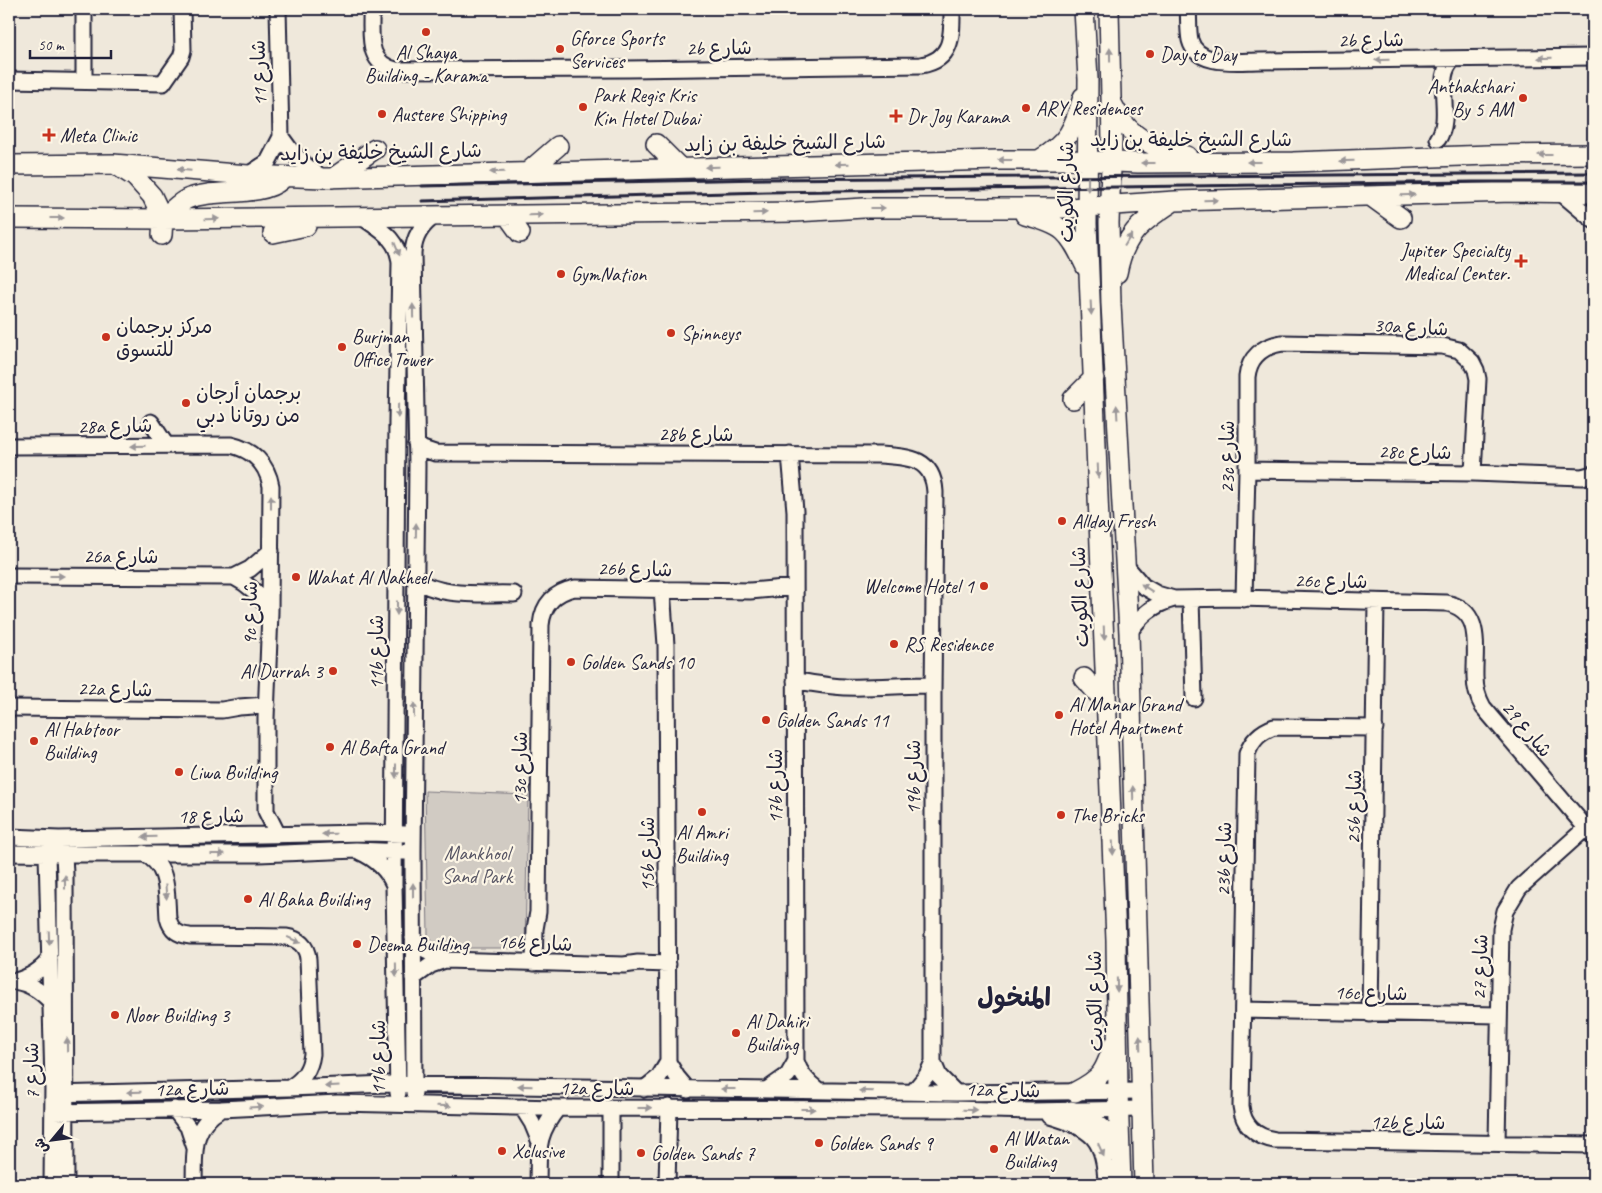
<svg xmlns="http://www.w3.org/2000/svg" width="1602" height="1193" viewBox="0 0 1602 1193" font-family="Caveat,'Playpen Sans Arabic',sans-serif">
<rect width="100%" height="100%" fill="#efe8db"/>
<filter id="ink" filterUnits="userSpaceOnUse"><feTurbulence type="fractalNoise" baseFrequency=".02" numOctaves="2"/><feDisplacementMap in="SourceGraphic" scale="10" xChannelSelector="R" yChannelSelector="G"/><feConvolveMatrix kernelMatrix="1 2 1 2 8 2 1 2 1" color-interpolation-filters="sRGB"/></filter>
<g filter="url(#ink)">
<path fill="#d1cbc3" stroke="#7a767f" d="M 425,791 L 528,795 L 525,948 L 436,948 L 428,934 Z"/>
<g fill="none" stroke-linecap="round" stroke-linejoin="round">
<g stroke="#22223b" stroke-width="19">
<path id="minor" d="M 371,9 C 372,34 365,63 396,70 L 628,69 L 921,65 C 953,60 952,35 952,9
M 1188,9 C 1189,19 1188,30 1190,40 C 1197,67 1237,61 1259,61 L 1593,57
M 9,80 L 163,83 L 181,57 L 183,50 L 182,9
M 84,81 L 84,9
M 281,137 C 292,154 305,167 323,178
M 1438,139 C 1454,116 1432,75 1454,59
M 248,175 L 268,162 L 281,137 L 278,9
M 1561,193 L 1593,220
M 362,217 C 380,230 398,238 400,263 L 397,420 L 394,886 L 398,1093
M 151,422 L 166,445
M 416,444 L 423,449 L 435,453 L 880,455 C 908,457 933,457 935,492 L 933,694 L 933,1062 L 939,1076 L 956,1093
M 9,446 L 231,445 C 253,450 267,464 271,486 L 270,612 L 266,718 L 266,811 L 278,835
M 790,454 L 795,511 L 796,1061 C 800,1074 807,1082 818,1090
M 1247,470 L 1473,473 L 1582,477 L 1593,474
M 1126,566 L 1143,586 L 1157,594 L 1174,599 L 1238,598 L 1446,603 C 1484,610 1474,649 1475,677 C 1475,688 1478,698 1483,707 L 1593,836
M 9,576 L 234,577 C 250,585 261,596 270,611
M 234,577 L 250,569 L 271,551
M 415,579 C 439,598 484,593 514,594
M 662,589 L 666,645 L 668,1062 L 677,1077 L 688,1090
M 1191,599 L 1194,698
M 1244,599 L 1247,470 L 1247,377 C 1249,357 1263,346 1282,343 L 1442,346 L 1459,350 L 1472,362 L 1476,370 L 1478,379 L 1473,473
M 1129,633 C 1140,615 1154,604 1174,599
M 795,681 C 812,683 828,686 845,687 C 874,688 904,685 933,685
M 9,708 L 222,710 L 239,707 L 267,705
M 1375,728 L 1274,727 C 1260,732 1252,740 1247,754 L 1241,1106 C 1243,1126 1256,1137 1275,1140 L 1593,1145
M 9,837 L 59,839 L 366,833 L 405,834
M 62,845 L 64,854 L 65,874 L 66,1184
M 49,846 L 47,854 L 53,1083 L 52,1184
M 360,852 C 376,859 387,869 394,885
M 9,853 L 82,854 L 259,854 L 356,850 L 404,852
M 143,853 C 170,866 166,892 168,918 C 171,930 178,935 190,936 L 286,937 C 299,939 307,946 308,959 L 312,1054 C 310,1070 303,1080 289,1088
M 413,938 L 424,950 L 445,960 L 624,965 L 638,963 L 668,964
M 534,963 L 535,929 L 538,912 L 541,625 C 543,604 555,592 575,588 L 750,591 L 795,587
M 413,978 L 431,965 L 445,960
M 9,981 C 26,981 39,989 51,1002
M 15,981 C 30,977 40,971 50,959
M 1243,1010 L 1498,1015
M 1370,1014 L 1376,602
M 644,1089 L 659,1077 L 668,1062
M 768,1089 L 788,1075 L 796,1061
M 913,1092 L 927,1075 L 933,1062
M 414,1093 L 413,852 L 417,465 L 413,253 C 414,237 421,225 435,216
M 53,1094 L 289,1088 L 387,1084 L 956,1093 L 1141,1091
M 522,1107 L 532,1123 L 539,1140
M 611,1108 L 611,1184
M 174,1109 L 188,1127 L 195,1148
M 53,1112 L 221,1109 L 338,1103 L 558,1108 L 949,1109 L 1031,1111 L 1142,1109
M 1050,1116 C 1092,1128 1105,1139 1106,1184
M 1497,1142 L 1501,929 L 1505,911 L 1519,888 L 1586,828
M 194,1184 C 195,1152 190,1128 221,1109
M 538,1184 C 539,1151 535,1136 558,1108
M 667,1184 L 669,1107"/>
</g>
<g stroke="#22223b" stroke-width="22">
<path id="major" d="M 1084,9 L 1088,79 L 1087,224 L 1116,940 L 1118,1092 L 1121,1184
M 1109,9 L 1112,141 L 1109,223 L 1111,304 L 1129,633 L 1144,1184
M 1111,102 C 1115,108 1118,116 1123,122 C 1138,142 1163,151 1187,156
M 656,144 L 680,168
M 1039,160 C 1068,143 1074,129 1083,97
M 9,165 L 113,164 L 248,175 L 323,178 L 998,160 L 1071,160 L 1138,163 L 1293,162 L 1489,155 L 1593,154
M 116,165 L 135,177 L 152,196 L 163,219 L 162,235
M 528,172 L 558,146
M 333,178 L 375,149
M 1372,197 L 1401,218
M 507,215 L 520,233
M 1025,215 C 1064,225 1069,231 1086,267
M 9,218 L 163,219 L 795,212 L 864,208 L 1069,208 L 1175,201 L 1513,192 L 1593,193
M 163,219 C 170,212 177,204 187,199 C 212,188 261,198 281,180
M 273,233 L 306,226
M 1117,273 C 1124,235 1140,223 1171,203
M 1073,399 L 1094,378
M 1084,678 L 1107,704
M 1075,1092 C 1102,1078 1104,1073 1114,1044
M 1071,1111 C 1100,1125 1104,1125 1117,1154"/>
</g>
<use href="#minor" stroke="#fcf5e5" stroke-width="15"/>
<use href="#major" stroke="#fcf5e5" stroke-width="19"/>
<path stroke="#22223b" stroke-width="3" d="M 422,186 L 765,179 L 1593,173
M 422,201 L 767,192 L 1473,182 L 1593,182"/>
</g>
<defs><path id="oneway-solid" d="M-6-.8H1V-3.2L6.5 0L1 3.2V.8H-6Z" transform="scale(1.25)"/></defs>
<g fill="#9a9698">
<use href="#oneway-solid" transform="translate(1110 55) rotate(-91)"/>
<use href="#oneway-solid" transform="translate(1545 58) rotate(179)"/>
<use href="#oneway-solid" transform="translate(1382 60) rotate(179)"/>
<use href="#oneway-solid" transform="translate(1545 155) rotate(180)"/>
<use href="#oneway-solid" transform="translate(1005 160) rotate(-180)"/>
<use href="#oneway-solid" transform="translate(1347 161) rotate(178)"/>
<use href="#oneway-solid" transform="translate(1254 162) rotate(180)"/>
<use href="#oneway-solid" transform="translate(1148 163) rotate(-180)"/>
<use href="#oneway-solid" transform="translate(842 164) rotate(179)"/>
<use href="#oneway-solid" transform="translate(712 167) rotate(179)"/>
<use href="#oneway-solid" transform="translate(184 170) rotate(-175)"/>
<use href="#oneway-solid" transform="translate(497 172) rotate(179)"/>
<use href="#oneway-solid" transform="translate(1088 184) rotate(91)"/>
<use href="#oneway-solid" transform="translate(1408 195) rotate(-2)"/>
<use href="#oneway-solid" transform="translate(1211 200) rotate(-1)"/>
<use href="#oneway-solid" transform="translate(878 208)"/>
<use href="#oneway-solid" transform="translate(760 213) rotate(-1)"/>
<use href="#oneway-solid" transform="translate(536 215) rotate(-1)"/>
<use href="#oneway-solid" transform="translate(57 218)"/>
<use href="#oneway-solid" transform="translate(212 219) rotate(-1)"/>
<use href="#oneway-solid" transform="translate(1128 240) rotate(-59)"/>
<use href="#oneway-solid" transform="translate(397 249) rotate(68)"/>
<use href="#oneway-solid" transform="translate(1091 308) rotate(87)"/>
<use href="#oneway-solid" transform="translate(413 311) rotate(-91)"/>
<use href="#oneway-solid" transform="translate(398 411) rotate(91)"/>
<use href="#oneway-solid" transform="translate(1117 412) rotate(-93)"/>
<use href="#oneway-solid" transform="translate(138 446) rotate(179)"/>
<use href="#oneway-solid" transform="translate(1098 471) rotate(88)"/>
<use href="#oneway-solid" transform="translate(271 502) rotate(-90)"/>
<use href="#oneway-solid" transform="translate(416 530) rotate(-89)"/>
<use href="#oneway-solid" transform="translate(57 576)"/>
<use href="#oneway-solid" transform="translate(1147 588) rotate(-146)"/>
<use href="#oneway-solid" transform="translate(397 608) rotate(90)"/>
<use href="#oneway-solid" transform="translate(1104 633) rotate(88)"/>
<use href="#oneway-solid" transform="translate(414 710) rotate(-90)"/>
<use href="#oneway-solid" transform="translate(396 771) rotate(90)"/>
<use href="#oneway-solid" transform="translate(1133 793) rotate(-92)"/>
<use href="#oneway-solid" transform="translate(329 834) rotate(178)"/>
<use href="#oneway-solid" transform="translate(149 837) rotate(179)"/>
<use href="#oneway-solid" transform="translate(1113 848) rotate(88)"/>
<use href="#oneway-solid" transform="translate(218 854)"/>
<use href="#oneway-solid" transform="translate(65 882) rotate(-90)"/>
<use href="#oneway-solid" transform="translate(413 890) rotate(-90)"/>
<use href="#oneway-solid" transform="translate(166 892) rotate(85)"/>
<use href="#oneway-solid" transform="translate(49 938) rotate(88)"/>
<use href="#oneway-solid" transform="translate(294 940) rotate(24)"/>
<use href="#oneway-solid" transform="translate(396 970) rotate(89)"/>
<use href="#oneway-solid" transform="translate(1117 985) rotate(89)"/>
<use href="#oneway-solid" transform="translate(1140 1043) rotate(-92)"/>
<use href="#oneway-solid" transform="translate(67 1045) rotate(-91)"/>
<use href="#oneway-solid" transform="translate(332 1086) rotate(177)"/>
<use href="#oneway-solid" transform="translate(525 1086) rotate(-179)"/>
<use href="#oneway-solid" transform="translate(728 1089) rotate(180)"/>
<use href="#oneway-solid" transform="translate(866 1091) rotate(-179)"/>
<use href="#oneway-solid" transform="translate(134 1092) rotate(179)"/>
<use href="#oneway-solid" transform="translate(444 1106) rotate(1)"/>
<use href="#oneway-solid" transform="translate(256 1107) rotate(-3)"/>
<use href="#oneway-solid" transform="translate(645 1108)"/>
<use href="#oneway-solid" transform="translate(808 1109)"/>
<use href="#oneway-solid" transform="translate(970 1110) rotate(1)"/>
<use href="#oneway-solid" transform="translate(1101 1150) rotate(66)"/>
</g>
</g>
<g fill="#c8321e" stroke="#fcf5e5" stroke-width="2">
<circle cx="426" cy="32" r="5"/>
<circle cx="560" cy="49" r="5"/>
<circle cx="1150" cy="54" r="5"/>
<circle cx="1523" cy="98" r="5"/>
<circle cx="583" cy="107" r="5"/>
<circle cx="1026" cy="108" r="5"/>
<circle cx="382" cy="114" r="5"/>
<path d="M893.5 108.5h5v5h5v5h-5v5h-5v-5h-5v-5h5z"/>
<path d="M46.5 127.5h5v5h5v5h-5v5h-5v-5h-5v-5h5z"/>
<path d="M1518.5 253.5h5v5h5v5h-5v5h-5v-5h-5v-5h5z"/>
<circle cx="561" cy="274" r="5"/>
<circle cx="671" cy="333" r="5"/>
<circle cx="106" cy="337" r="5"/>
<circle cx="342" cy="347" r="5"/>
<circle cx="186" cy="403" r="5"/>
<circle cx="1062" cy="521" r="5"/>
<circle cx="296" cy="577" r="5"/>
<circle cx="984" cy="586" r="5"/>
<circle cx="894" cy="644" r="5"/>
<circle cx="571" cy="662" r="5"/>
<circle cx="333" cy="671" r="5"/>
<circle cx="1059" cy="715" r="5"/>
<circle cx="766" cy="720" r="5"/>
<circle cx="34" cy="741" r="5"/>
<circle cx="330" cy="747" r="5"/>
<circle cx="179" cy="772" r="5"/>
<circle cx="702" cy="812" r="5"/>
<circle cx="1061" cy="815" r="5"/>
<circle cx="248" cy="899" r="5"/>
<circle cx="357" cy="944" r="5"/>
<circle cx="115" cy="1015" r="5"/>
<circle cx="736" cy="1033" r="5"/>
<circle cx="819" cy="1143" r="5"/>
<circle cx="994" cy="1149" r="5"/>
<circle cx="502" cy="1151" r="5"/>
<circle cx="641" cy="1153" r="5"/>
</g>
<g text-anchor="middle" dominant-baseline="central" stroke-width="4.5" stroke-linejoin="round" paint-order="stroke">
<g font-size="20" fill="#22223b" stroke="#fcf5e5" text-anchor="start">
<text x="570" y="38">Gforce Sports<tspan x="570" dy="23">Services</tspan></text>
<text x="426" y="52" text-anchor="middle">Al Shaya<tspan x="426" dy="23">Building - Karama</tspan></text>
<text x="1160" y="54">Day to Day</text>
<text x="1513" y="86" text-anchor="end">Anthakshari<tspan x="1513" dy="23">By 5 AM</tspan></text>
<text x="593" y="95">Park Regis Kris<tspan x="593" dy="23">Kin Hotel Dubai</tspan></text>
<text x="1036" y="108">ARY Residences</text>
<text x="392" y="114">Austere Shipping</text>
<text x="907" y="116">Dr Joy Karama</text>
<text x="60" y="135">Meta Clinic</text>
<text x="1510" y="250" text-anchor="end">Jupiter Specialty<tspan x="1510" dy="23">Medical Center.</tspan></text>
<text x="571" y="274">GymNation</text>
<text x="116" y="326">مركز برجمان<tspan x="116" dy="23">للتسوق</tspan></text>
<text x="681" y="333">Spinneys</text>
<text x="352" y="336">Burjman<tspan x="352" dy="23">Office Tower</tspan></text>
<text x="196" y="392">برجمان أرجان<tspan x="196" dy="23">من روتانا دبي</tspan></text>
<text x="1072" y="521">Allday Fresh</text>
<text x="306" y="577">Wahat Al Nakheel</text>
<text x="974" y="586" text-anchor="end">Welcome Hotel 1</text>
<text x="904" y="644">RS Residence</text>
<text x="581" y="662">Golden Sands 10</text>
<text x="323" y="671" text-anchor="end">Al Durrah 3</text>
<text x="1069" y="704">Al Manar Grand<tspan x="1069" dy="23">Hotel Apartment</tspan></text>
<text x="776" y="720">Golden Sands 11</text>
<text x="44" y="729">Al Habtoor<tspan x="44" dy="23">Building</tspan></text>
<text x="340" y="747">Al Bafta Grand</text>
<text x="189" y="772">Liwa Building</text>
<text x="1071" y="815">The Bricks</text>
<text x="702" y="832" text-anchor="middle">Al Amri<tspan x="702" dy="23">Building</tspan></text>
<text x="258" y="899">Al Baha Building</text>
<text x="367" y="944">Deema Building</text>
<text x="125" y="1015">Noor Building 3</text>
<text x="746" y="1021">Al Dahiri<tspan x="746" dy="23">Building</tspan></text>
<text x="1004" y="1138">Al Watan<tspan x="1004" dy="23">Building</tspan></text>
<text x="829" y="1143">Golden Sands 9</text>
<text x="512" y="1151">Xclusive</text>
<text x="651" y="1153">Golden Sands 7</text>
</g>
<g font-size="20" fill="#22223b" stroke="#fcf5e5">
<text transform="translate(1371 40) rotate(-1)">2b شارع</text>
<text transform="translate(719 48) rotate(-1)">2b شارع</text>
<text transform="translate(259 73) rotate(-92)">شارع 11</text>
<text x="1191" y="139">شارع الشيخ خليفة بن زايد</text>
<text transform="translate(785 143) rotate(-1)">شارع الشيخ خليفة بن زايد</text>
<text transform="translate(381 152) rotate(-1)">شارع الشيخ خليفة بن زايد</text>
<text transform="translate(1066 192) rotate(-90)">شارع الكويت</text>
<text transform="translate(1411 327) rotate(3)">30a شارع</text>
<text transform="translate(115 426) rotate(-1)">28a شارع</text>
<text x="696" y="434">28b شارع</text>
<text transform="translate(1415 452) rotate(1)">28c شارع</text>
<text transform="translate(1227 457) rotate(-90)">23c شارع</text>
<text x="121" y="556">26a شارع</text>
<text transform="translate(635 569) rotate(1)">26b شارع</text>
<text transform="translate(1331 581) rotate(1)">26c شارع</text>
<text transform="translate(1080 597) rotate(-92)">شارع الكويت</text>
<text transform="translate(250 613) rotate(-89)">9c شارع</text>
<text transform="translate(376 652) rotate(-90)">11b شارع</text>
<text transform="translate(115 689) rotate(1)">22a شارع</text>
<text transform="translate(1527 729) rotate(50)">شارع 29</text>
<text transform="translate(520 768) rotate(-89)">13c شارع</text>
<text transform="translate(913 777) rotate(-90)">19b شارع</text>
<text transform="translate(775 786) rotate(-90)">17b شارع</text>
<text transform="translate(1354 807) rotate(-89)">25b شارع</text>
<text transform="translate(211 816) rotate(-1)">شارع 18</text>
<text transform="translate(647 854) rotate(-90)">15b شارع</text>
<text transform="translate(1224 859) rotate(-89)">23b شارع</text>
<text transform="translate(535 943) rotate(2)">16b شارع</text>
<text transform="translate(1480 967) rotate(-88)">شارع 27</text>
<text transform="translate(1371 993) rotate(1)">16c شارع</text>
<text transform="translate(1095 1001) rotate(-91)">شارع الكويت</text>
<text transform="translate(378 1057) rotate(-90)">11b شارع</text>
<text transform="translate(32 1071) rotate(-91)">شارع 7</text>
<text x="597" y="1088">12a شارع</text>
<text transform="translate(192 1089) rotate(-1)">12a شارع</text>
<text transform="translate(1003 1090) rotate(1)">12a شارع</text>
<text x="1408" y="1122">12b شارع</text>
</g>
<g font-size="20" fill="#575564" stroke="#fcf5e5">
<text x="477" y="853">Mankhool<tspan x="477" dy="23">Sand Park</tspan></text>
</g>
<g font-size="25" font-weight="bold" fill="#22223b" stroke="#fcf5e5">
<text x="1014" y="998">المنخول</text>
</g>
</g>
<rect width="1602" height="1193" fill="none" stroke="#fcf5e5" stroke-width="30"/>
<rect x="15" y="15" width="1572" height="1163" fill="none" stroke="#22223b" stroke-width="2" filter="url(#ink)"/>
<g transform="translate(52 1140) rotate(241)" stroke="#fcf5e5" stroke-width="4" paint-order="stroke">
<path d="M0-4L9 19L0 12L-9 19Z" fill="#22223b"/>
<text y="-8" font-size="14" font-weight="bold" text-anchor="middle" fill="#22223b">ش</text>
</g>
<path d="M30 50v8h81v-8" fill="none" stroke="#22223b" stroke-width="2.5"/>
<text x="38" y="50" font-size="15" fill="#22223b" stroke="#fcf5e5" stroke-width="4" paint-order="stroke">50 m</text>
</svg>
